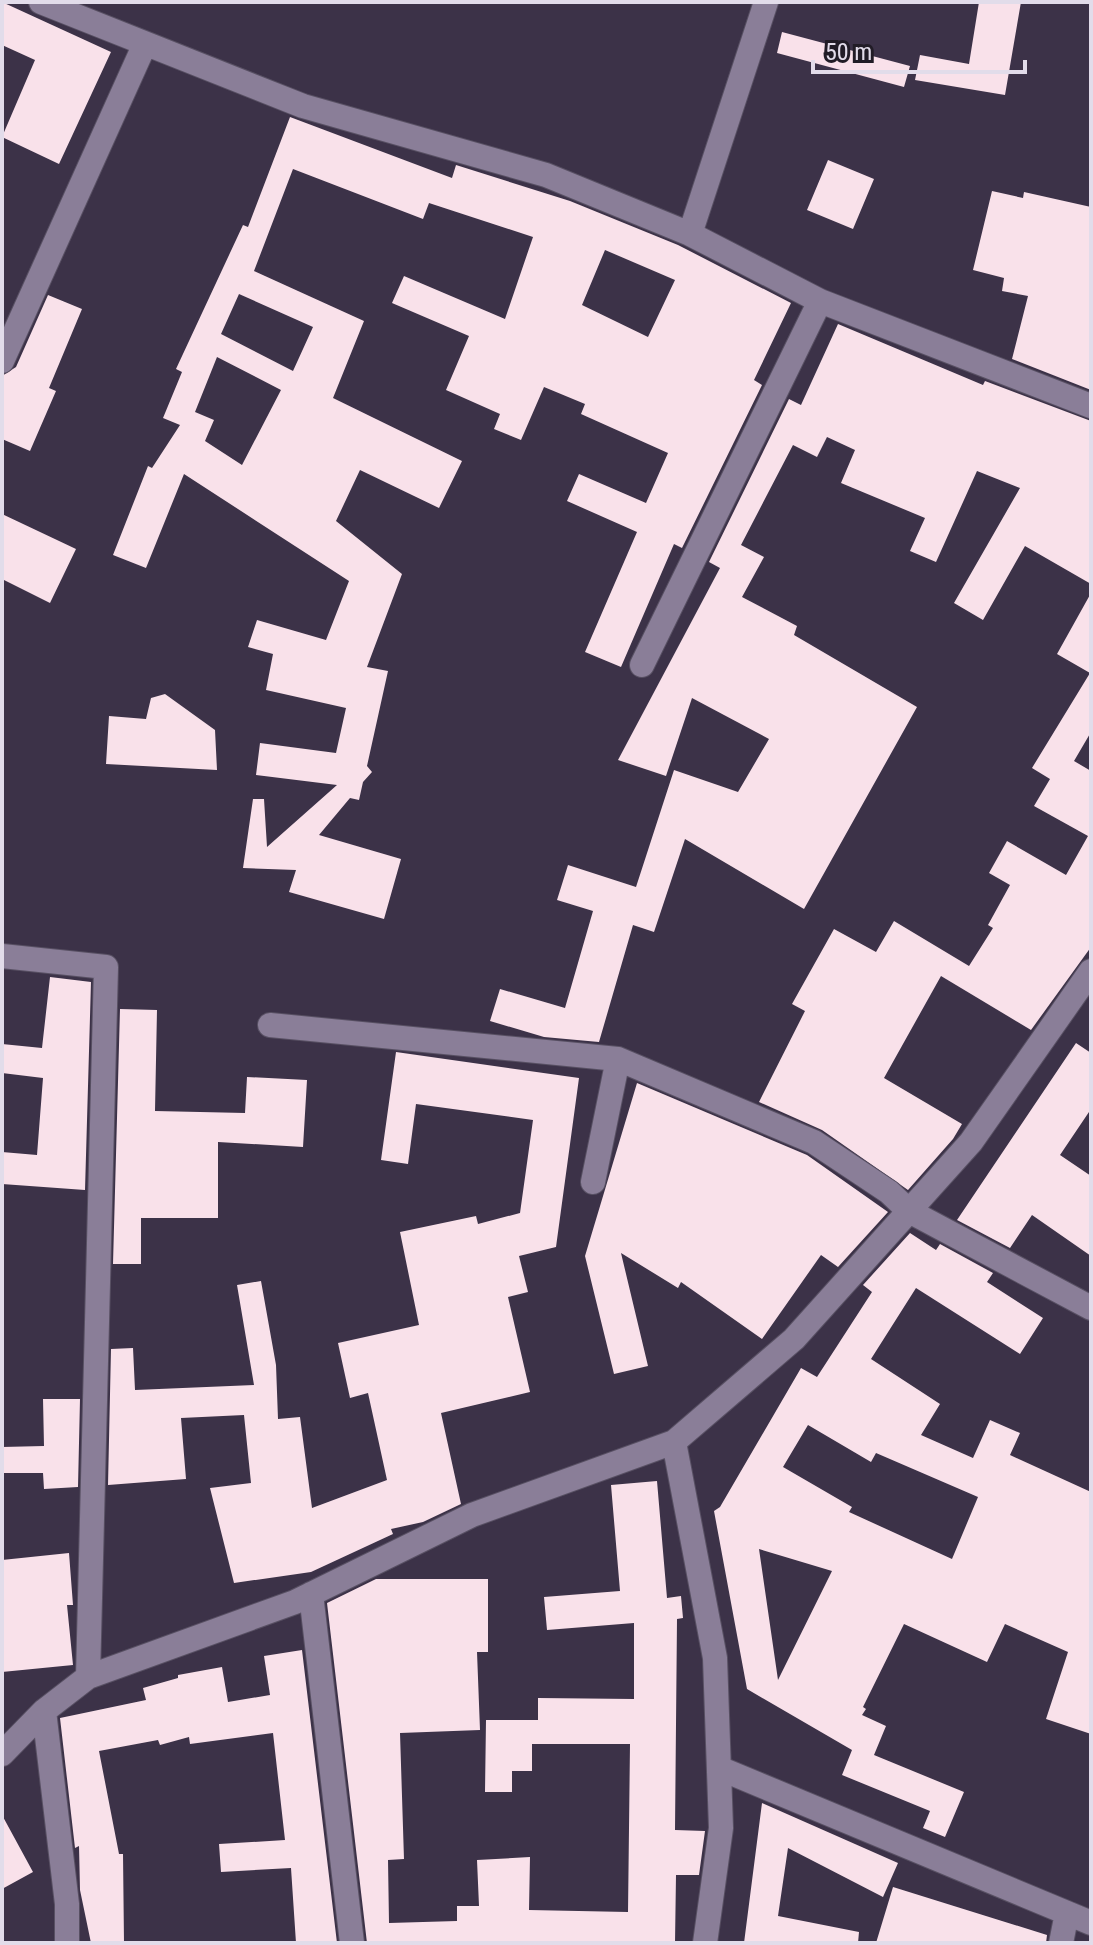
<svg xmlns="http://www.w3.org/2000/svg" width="1093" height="1945" viewBox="0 0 1093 1945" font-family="'Roboto Condensed',sans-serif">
<rect width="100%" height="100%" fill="#3c3248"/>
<path fill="#f9e1ea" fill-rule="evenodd" d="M 2,2 L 111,52 L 59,164 L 2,137 L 35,60 L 2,45 Z
M 979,2 L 1021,2 L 1005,95 L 915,80 L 920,55 L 969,64 Z
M 782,32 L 910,66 L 904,87 L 777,53 Z
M 290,117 L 452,178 L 456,165 L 570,201 L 678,245 L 791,303 L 754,380 L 762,385 L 682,548 L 674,544 L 621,667 L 585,652 L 637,532 L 567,501 L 579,474 L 646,503 L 668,453 L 581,414 L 585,404 L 544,387 L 521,440 L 494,429 L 500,414 L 446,390 L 469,336 L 392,303 L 404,276 L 505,319 L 533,237 L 429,203 L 423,219 L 293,169 L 254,271 L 364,321 L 333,398 L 462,461 L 439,508 L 360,470 L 336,521 L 402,574 L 367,667 L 388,671 L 367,766 L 372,772 L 363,782 L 359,800 L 350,798 L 319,835 L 401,859 L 384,919 L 289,892 L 296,870 L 243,868 L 253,799 L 264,799 L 267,847 L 337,785 L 256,775 L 260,743 L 336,753 L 346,708 L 266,690 L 273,654 L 248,647 L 257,620 L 326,640 L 349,581 L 184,474 L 146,568 L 113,555 L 148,466 L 152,468 L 180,425 L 163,418 L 182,372 L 176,369 L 243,225 L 248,227 ZM 605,250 L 675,280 L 648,337 L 582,305 ZM 239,294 L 313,327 L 293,371 L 221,334 ZM 217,357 L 281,390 L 242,465 L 205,441 L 214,420 L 195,412 Z
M 828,160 L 874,179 L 853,229 L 807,210 Z
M 992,191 L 1023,198 L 1024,192 L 1091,207 L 1091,390 L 1012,359 L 1028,296 L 1002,291 L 1004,278 L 973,270 Z
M 48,295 L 82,309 L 49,388 L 56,391 L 30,451 L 2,439 L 2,376 L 16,367 Z
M 838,324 L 983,385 L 985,381 L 1091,421 L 1091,584 L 1025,546 L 983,620 L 954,603 L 1020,488 L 977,471 L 936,562 L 910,551 L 925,518 L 841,483 L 855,450 L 827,437 L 817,457 L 793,445 L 741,545 L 764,557 L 742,597 L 797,626 L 794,635 L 917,707 L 804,909 L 685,839 L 654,932 L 633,925 L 599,1042 L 544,1037 L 490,1021 L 500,989 L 565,1008 L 593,911 L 557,900 L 568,865 L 636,887 L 674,770 L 738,792 L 769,739 L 692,698 L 666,776 L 618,760 L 720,568 L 709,562 L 789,399 L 801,405 Z
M 2,514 L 76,549 L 50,603 L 2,579 Z
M 1091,593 L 1091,732 L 1074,761 L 1091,771 L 1091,947 L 1031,1030 L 941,976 L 884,1078 L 962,1124 L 953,1139 L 908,1190 L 822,1130 L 759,1102 L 805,1011 L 792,1004 L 834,929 L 876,952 L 894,921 L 969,966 L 993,928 L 988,925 L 1010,885 L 989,873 L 1007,841 L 1066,875 L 1088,836 L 1034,806 L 1050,779 L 1032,768 L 1090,673 L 1057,654 Z
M 165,694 L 215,730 L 217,770 L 106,764 L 109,716 L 146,719 L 151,698 Z
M 50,977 L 91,982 L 85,1190 L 2,1184 L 2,1152 L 37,1155 L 43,1078 L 2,1073 L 2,1044 L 42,1048 Z
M 120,1009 L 157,1010 L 155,1111 L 245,1113 L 247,1077 L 307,1080 L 303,1147 L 218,1142 L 218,1218 L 141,1218 L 141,1264 L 113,1264 Z
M 1076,1043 L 1091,1053 L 1091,1109 L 1060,1155 L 1091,1176 L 1091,1256 L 1032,1215 L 1010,1248 L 957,1220 Z
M 396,1052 L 579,1078 L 556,1247 L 519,1256 L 528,1292 L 508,1297 L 530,1392 L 441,1413 L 461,1504 L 423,1522 L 391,1529 L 393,1534 L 311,1572 L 234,1583 L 210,1488 L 251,1483 L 244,1415 L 181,1418 L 186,1479 L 108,1485 L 111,1349 L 133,1348 L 135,1390 L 254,1385 L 237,1285 L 261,1281 L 276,1365 L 278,1419 L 300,1417 L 312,1508 L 387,1480 L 368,1393 L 350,1398 L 338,1343 L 419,1325 L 400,1232 L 476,1216 L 478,1224 L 520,1213 L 533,1120 L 416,1104 L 408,1164 L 381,1160 Z
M 637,1083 L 807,1155 L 888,1212 L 838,1267 L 821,1255 L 762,1339 L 681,1282 L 678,1288 L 621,1253 L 648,1366 L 614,1374 L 585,1256 Z
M 910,1233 L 936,1250 L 940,1244 L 993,1273 L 987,1282 L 1043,1318 L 1020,1354 L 916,1288 L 871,1359 L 940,1404 L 921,1435 L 973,1458 L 990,1420 L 1020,1433 L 1010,1455 L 1091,1492 L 1091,1734 L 1046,1719 L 1068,1652 L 1005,1624 L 987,1662 L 904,1624 L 863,1707 L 866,1709 L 862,1715 L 886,1726 L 874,1755 L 964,1792 L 945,1837 L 923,1828 L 930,1811 L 842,1775 L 852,1750 L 747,1689 L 714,1511 L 720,1507 L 801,1368 L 817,1377 L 872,1292 L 863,1285 ZM 808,1425 L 871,1462 L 876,1453 L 978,1497 L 952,1559 L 849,1512 L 852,1507 L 783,1467 ZM 759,1549 L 832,1571 L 778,1680 Z
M 43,1399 L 80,1399 L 78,1487 L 44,1489 L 43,1473 L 2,1473 L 2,1447 L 44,1446 Z
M 657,1481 L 667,1598 L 681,1596 L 683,1618 L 677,1619 L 675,1830 L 705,1831 L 699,1875 L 676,1875 L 675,1943 L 367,1943 L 327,1603 L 376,1579 L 488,1579 L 488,1652 L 477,1652 L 480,1730 L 400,1733 L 404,1859 L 388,1860 L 389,1923 L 457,1921 L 457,1906 L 479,1906 L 477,1860 L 530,1857 L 529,1910 L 628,1912 L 630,1744 L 532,1744 L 532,1771 L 512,1771 L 512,1792 L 485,1792 L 486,1720 L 538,1720 L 538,1698 L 634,1699 L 634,1623 L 547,1630 L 544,1597 L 620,1591 L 611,1485 Z
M 69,1553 L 73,1605 L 67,1605 L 73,1665 L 2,1672 L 2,1560 Z
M 302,1650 L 337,1943 L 296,1943 L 291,1868 L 221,1872 L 219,1844 L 285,1840 L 273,1733 L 190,1744 L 189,1737 L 160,1745 L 158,1740 L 99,1751 L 119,1854 L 123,1854 L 124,1943 L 91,1943 L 80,1890 L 79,1846 L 75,1848 L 60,1718 L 146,1700 L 143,1688 L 178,1678 L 178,1675 L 222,1667 L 228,1702 L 270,1695 L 264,1656 Z
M 762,1803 L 898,1863 L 883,1897 L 788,1848 L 778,1916 L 859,1932 L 858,1943 L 744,1943 Z
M 2,1815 L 33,1872 L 2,1889 Z
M 893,1887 L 1047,1935 L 1046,1943 L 876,1943 Z"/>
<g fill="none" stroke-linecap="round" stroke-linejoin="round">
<g stroke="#585063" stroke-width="26">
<path id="minor" d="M 41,2 L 303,106 L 546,175 L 690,234 L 820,301 L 1091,406
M 690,234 L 766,2
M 2,361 L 144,46
M 642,665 L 820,301
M 2,956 L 106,967 L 88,1677
M 270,1025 L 618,1059 L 814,1142 L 889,1192 L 909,1211 L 1091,1308
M 593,1182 L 618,1059
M 674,1442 L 715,1658 L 721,1828 L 705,1943
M 311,1594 L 352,1943
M 44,1711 L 67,1904 L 67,1943
M 2,1754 L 44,1711 L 88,1677 L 295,1602 L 472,1515 L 674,1442 L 794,1339 L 971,1142 L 1091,971
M 719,1768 L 1091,1923
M 1061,1943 L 1067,1913"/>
</g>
<use href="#minor" stroke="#8a7e98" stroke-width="24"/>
</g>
<rect width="1093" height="1945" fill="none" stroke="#e2dcea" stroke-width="8"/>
<path d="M813 60v12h212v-12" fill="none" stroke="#e2dcea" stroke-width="4"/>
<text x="825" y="60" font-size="24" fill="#e2dcea" stroke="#211c26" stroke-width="6" paint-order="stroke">50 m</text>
</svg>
